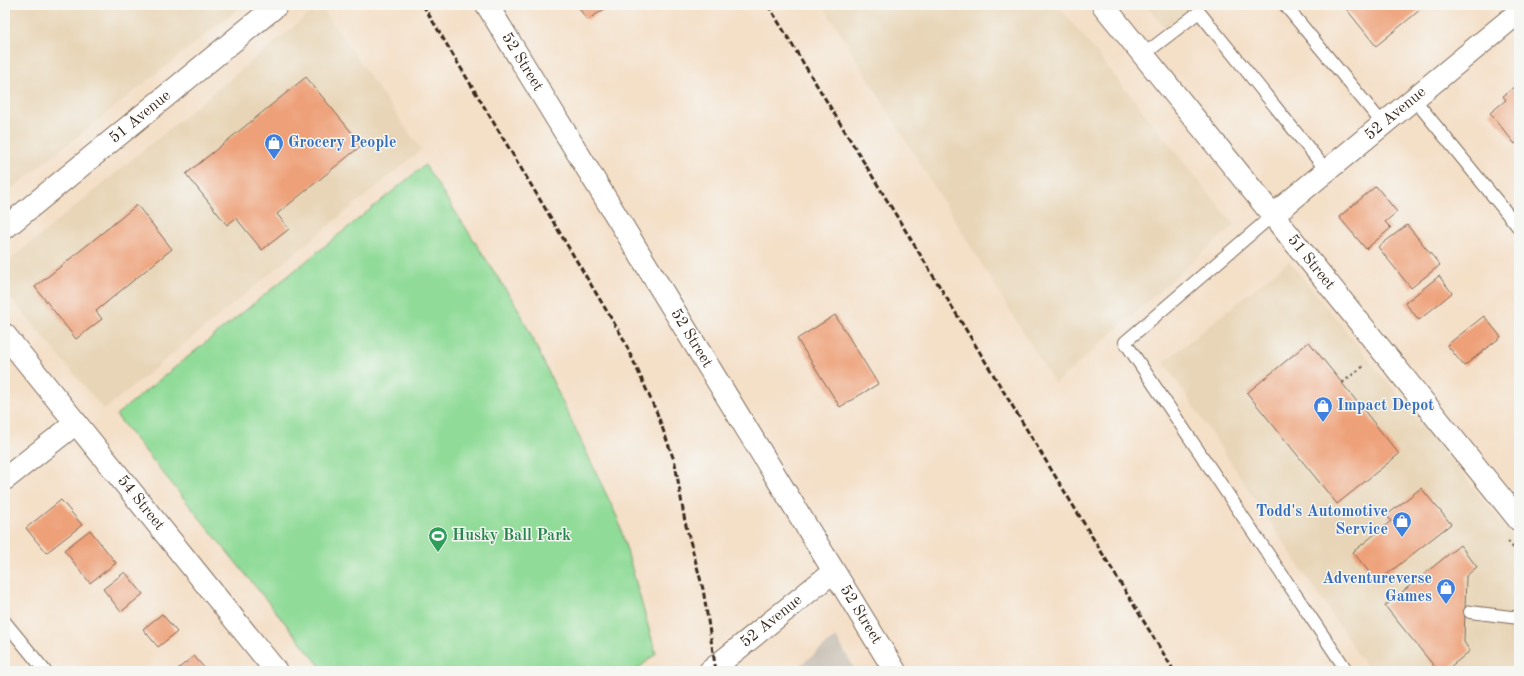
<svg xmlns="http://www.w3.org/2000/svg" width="1524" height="676" viewBox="0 0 1524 676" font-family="'Old Standard TT',serif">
<rect width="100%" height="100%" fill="#f6f6f2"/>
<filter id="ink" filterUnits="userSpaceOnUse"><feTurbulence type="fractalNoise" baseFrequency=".025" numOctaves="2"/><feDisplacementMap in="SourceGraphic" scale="8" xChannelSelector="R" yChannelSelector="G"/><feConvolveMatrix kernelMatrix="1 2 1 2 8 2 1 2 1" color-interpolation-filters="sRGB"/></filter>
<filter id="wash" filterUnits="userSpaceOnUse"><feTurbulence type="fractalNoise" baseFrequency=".012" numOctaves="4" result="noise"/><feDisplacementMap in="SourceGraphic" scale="16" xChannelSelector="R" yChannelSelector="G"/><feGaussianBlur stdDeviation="0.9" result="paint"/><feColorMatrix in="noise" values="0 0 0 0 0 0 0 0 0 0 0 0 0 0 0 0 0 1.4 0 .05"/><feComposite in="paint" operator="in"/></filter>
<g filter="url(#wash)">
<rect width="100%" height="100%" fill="#f4dfc7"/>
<path fill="#e8d5b7" d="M 5,5 L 243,5 L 5,194 Z
M 320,5 L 421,150 L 104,410 L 5,291 L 5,264 Z
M 823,5 L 1058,5 L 1234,225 L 1055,384 Z
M 1146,5 L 1193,5 L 1165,28 Z
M 1289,261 L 1519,544 L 1519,671 L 1369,671 L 1164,362 Z"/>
<path fill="#cbc3b8" d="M 836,637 L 856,671 L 793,671 Z"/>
<path fill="#90db98" stroke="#66825b" d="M 425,165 L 519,310 L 618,519 L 656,654 L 635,671 L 324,671 L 116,415 Z"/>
<g id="blocks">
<path fill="#eea179" d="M 577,5 L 611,5 L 587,20 Z
M 1343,5 L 1426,5 L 1376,46 Z
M 306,77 L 362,145 L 277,214 L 289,229 L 262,250 L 236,218 L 227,225 L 186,174 Z
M 1519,84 L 1519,141 L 1515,144 L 1490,113 L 1506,100 L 1503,96 Z
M 1376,186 L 1397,212 L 1385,222 L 1391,228 L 1366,249 L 1339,217 Z
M 137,205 L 172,249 L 96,311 L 102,319 L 76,339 L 35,287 Z
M 1407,225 L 1440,265 L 1411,288 L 1378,247 Z
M 1439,276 L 1452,293 L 1419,320 L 1405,303 Z
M 835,315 L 878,384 L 840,407 L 797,339 Z
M 1484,316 L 1501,337 L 1464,366 L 1447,345 Z
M 1309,342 L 1399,454 L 1337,504 L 1247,393 Z
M 1421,488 L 1451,524 L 1377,582 L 1353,552 L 1391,521 L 1387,515 Z
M 61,500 L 82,525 L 46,553 L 26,528 Z
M 90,530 L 116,563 L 90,583 L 64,550 Z
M 1460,545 L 1477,567 L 1466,576 L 1464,642 L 1470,651 L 1445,671 L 1438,671 L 1385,606 Z
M 125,572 L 143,594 L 121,612 L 103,589 Z
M 162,614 L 177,632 L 158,647 L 143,629 Z
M 194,656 L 207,671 L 175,671 Z"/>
</g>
</g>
<g filter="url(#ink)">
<use href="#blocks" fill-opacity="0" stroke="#7c6959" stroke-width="1"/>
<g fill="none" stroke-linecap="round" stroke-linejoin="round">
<g stroke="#7c6959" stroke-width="14">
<path id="lane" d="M 1285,5 L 1383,124
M 1143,55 L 1199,12 L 1327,171
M 1414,99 L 1519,228
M 1273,215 L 1125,342 L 1347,671
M 1470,612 L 1519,618
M 5,622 L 45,671"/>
</g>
<g stroke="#7c6959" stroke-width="24">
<g id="street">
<path id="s1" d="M 1103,5 L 1519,520"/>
<path id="s2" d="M 1273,215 L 1519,12"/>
<path id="s3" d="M 5,228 L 276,6"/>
<path id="s4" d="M 5,335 L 276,671"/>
<path d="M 5,479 L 76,423"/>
<path id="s5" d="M 710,671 L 833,572"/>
</g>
</g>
<g stroke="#7c6959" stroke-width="24">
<g id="secondary">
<path id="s6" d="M 487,5 L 895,671"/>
</g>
</g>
<path stroke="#7c6959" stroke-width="2.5" stroke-dasharray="3 3" stroke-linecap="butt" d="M 1342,383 L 1365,365
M 1508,541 L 1519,555"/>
<use href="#lane" stroke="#fff" stroke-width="12"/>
<use href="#street" stroke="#fff" stroke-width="22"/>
<use href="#secondary" stroke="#fff" stroke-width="22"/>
<path stroke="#3b2a1e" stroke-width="3" stroke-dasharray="6 3" stroke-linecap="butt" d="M 423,5 L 623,338 L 657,413 L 675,463 L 685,522 L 703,589 L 716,671
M 768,5 L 1174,671"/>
</g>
</g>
<defs>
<g id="shop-pin" transform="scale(1)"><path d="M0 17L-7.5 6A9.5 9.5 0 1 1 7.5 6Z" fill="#3f7fe0" stroke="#f6f6f2"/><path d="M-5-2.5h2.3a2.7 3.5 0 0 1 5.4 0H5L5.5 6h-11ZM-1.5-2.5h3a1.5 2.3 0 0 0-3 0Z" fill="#fff"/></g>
<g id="stadium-pin" transform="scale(1)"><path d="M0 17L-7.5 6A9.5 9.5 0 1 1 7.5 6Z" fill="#2e9e5b" stroke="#f6f6f2"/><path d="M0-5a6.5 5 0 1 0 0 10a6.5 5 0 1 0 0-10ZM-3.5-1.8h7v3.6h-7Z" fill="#fff"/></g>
</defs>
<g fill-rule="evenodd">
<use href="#shop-pin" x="274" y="143"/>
<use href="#shop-pin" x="1323" y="406"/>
<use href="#shop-pin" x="1402" y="521"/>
<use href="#stadium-pin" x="438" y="536"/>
<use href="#shop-pin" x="1446" y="588"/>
</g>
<g text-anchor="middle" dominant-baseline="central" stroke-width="3" stroke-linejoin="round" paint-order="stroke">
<g font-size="16" fill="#3b2a1e" stroke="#f6f6f2">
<text stroke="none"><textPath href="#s6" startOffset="67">52 Street</textPath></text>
<text stroke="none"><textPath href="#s2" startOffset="159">52 Avenue</textPath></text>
<text stroke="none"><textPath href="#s3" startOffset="175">51 Avenue</textPath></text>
<text stroke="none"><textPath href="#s1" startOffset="331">51 Street</textPath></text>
<text stroke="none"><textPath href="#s6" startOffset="391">52 Street</textPath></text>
<text stroke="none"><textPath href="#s4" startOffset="216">54 Street</textPath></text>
<text stroke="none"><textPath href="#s6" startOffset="715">52 Street</textPath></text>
<text stroke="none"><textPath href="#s5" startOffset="79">52 Avenue</textPath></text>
</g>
<g font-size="16" font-weight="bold" fill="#366cbe" stroke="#f6f6f2" text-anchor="start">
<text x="288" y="143">Grocery People</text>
<text x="1337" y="406">Impact Depot</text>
<text x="1388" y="512" text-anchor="end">Todd's Automotive<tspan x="1388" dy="18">Service</tspan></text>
<text x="1432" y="579" text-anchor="end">Adventureverse<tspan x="1432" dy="18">Games</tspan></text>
</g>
<g font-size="16" font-weight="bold" fill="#27864d" stroke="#f6f6f2" text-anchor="start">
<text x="452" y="536">Husky Ball Park</text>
</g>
</g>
<rect width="1524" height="676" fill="none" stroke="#f6f6f2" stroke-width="20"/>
</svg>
